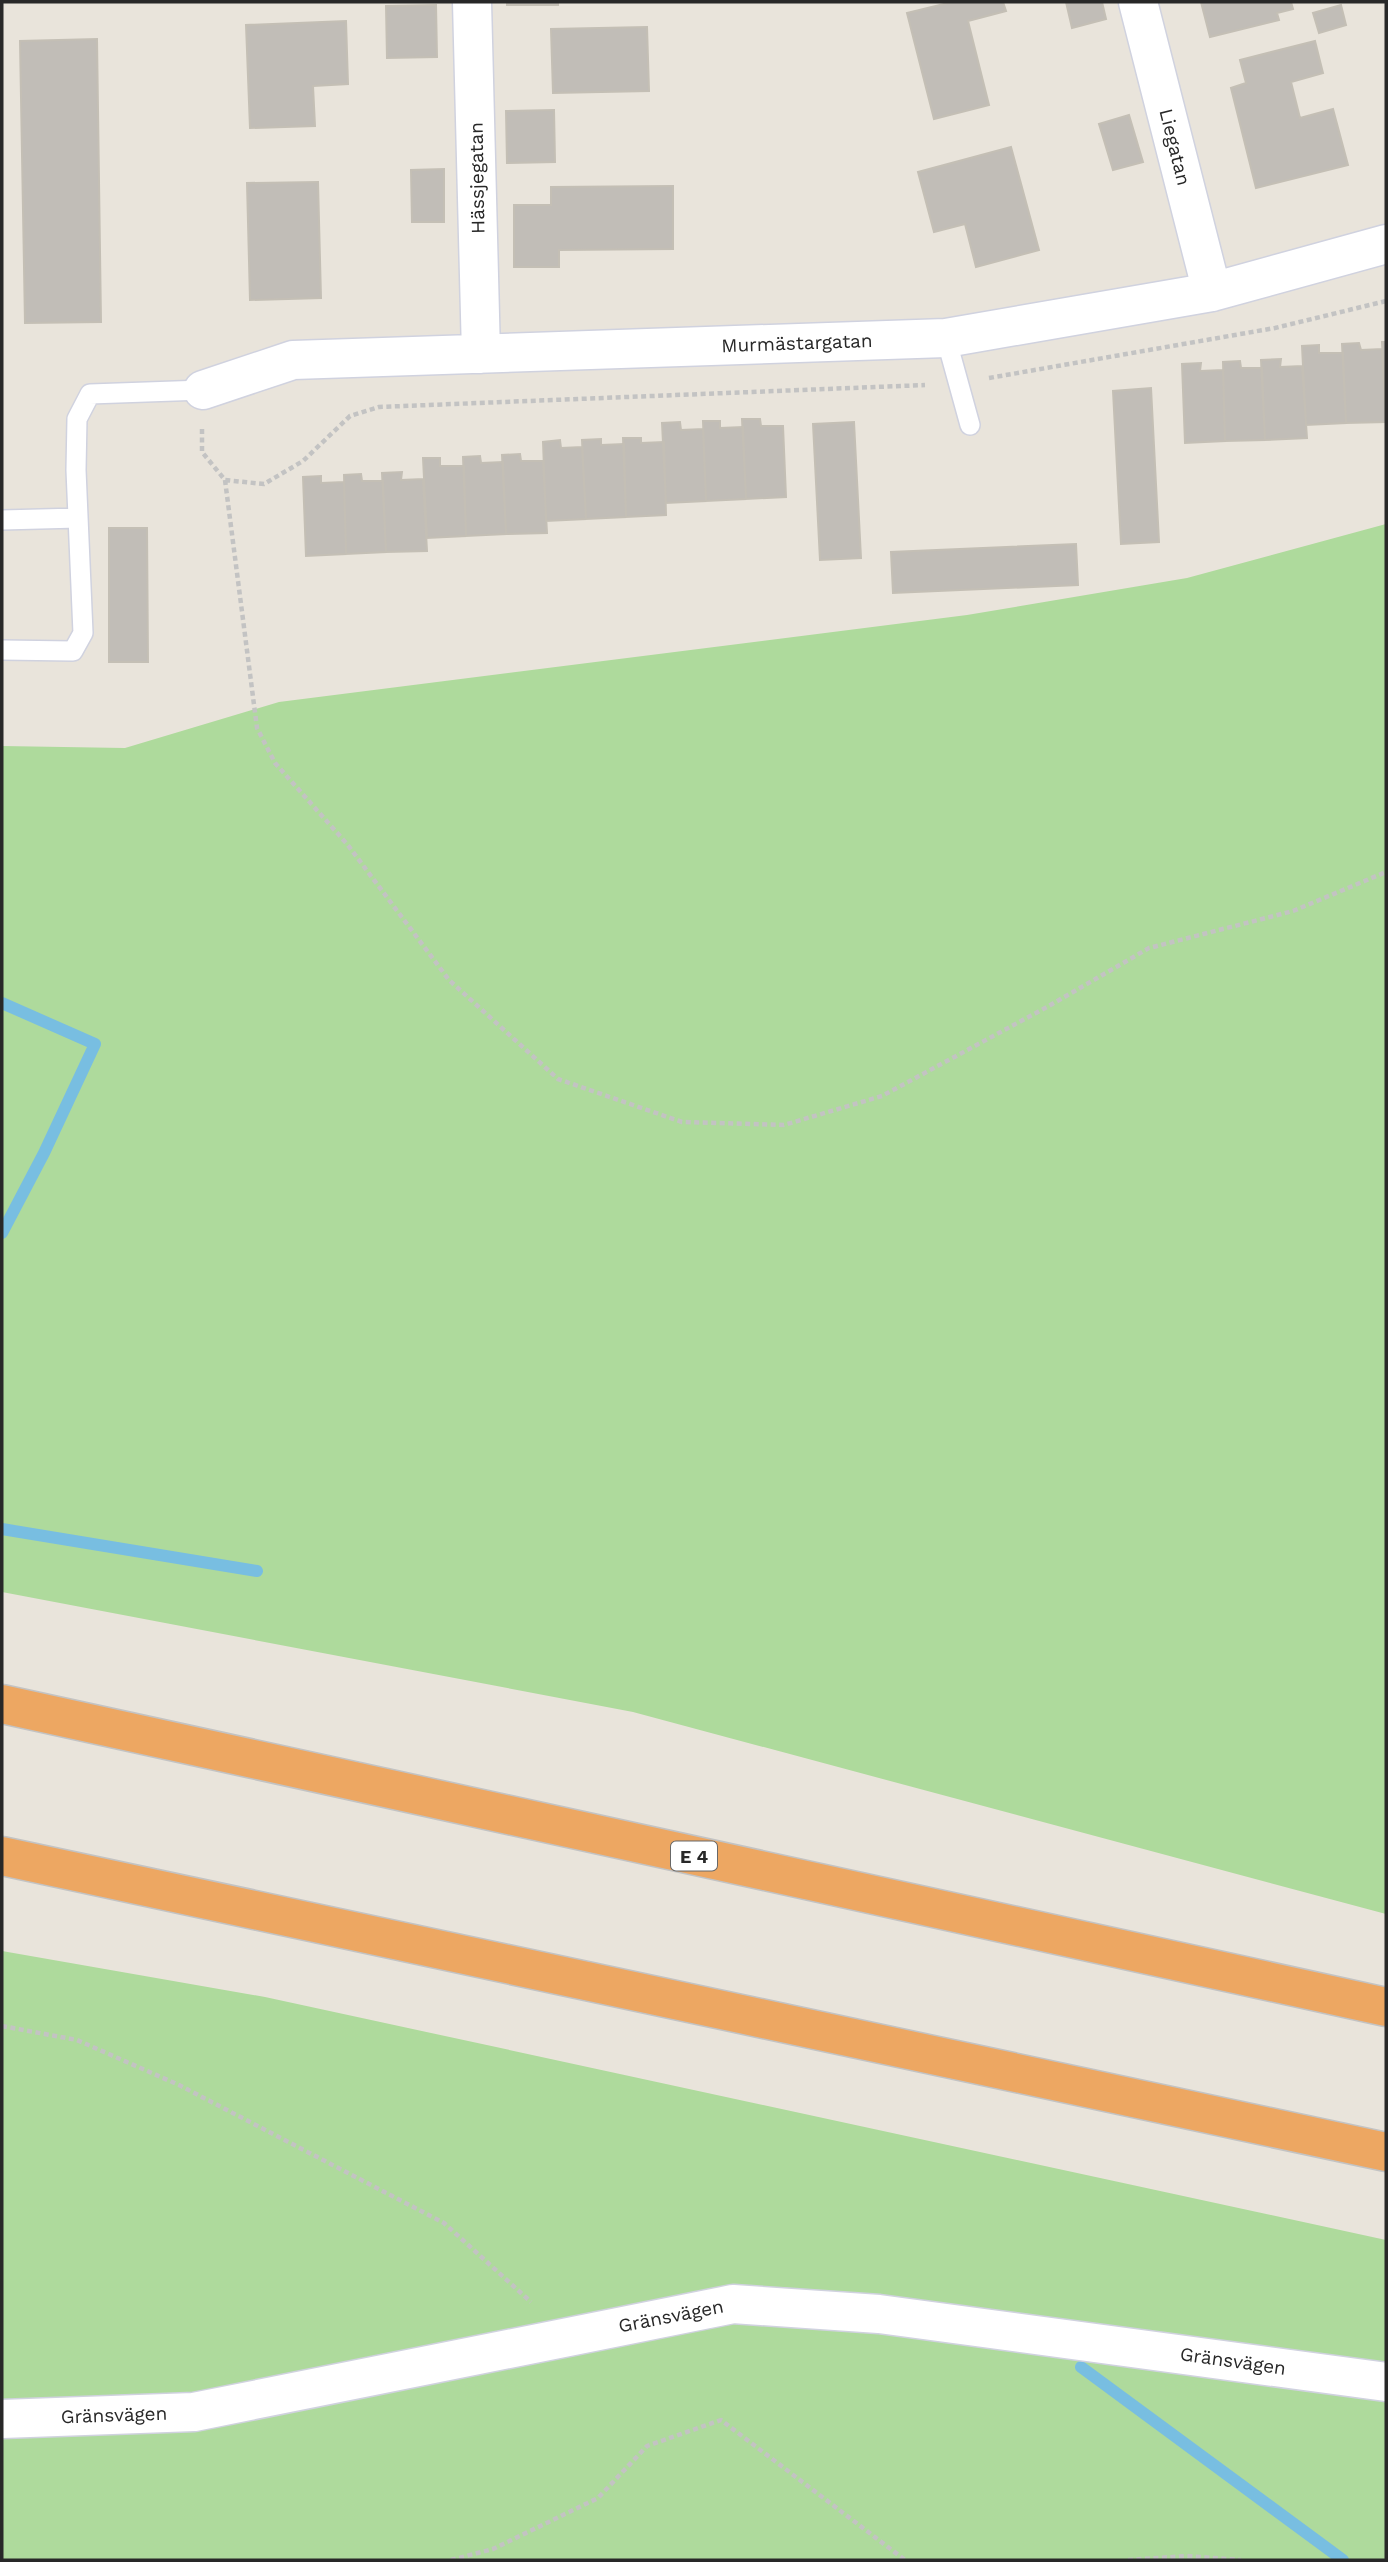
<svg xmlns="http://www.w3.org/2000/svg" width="1388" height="2562" viewBox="0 0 1388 2562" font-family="'Work Sans',sans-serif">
<rect width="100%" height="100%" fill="#e9e4db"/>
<path fill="#aeda9c" d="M 1386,524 L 1386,1914 L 633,1712 L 2,1592 L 2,746 L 125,748 L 279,702 L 967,615 L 1187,578 Z
M 2,1951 L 265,1997 L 1386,2240 L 1386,2560 L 2,2560 Z"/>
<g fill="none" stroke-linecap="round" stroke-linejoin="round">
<path stroke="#78bee1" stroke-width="12" d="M 2,1003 L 95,1044 L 44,1153 L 2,1233
M 2,1529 L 257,1571
M 1081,2367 L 1343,2560"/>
</g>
<path fill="#c1bdb7" stroke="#c4bfb5" stroke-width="2" d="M 507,2 L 558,2 L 558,5 L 507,5 Z
M 952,2 L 1003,2 L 1006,11 L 968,21 L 989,105 L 934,119 L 907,13 Z
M 1066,2 L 1102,2 L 1106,19 L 1072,28 Z
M 1201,2 L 1291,2 L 1293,9 L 1277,13 L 1279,20 L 1210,37 Z
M 436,5 L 437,57 L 387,58 L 386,6 Z
M 1341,5 L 1346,25 L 1319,33 L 1313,13 Z
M 346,21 L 348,84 L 313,86 L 315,126 L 250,128 L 246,25 Z
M 647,27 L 649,91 L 553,93 L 551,29 Z
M 97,39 L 101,322 L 25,323 L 20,41 Z
M 1315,41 L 1323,73 L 1291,82 L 1300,118 L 1333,109 L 1348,165 L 1256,188 L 1231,88 L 1246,83 L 1240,60 Z
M 554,110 L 555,162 L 507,163 L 506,111 Z
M 1129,115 L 1143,162 L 1113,170 L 1099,124 Z
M 1011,147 L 1039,250 L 976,267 L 965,224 L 934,232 L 918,172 Z
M 444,169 L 444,222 L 412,222 L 411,170 Z
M 318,182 L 321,298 L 250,300 L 247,183 Z
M 673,186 L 673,249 L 559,250 L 559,267 L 514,267 L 514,205 L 551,205 L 551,187 Z
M 1382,342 L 1386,342 L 1386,422 Z
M 1359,343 L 1361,350 L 1382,349 L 1386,422 L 1346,423 L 1342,344 Z
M 1319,345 L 1319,353 L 1343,353 L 1346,423 L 1306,425 L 1302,346 Z
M 1281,359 L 1280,367 L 1302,366 L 1307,438 L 1265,440 L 1261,360 Z
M 1240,361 L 1241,368 L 1262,368 L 1265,440 L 1225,441 L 1223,362 Z
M 1201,363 L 1200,371 L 1223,370 L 1225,441 L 1185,443 L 1182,364 Z
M 1151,388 L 1159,542 L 1121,544 L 1113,391 Z
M 742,419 L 760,419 L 761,426 L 783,426 L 786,497 L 746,499 Z
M 703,421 L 720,421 L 720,428 L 743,427 L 746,499 L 706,501 Z
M 680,422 L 681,430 L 703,429 L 706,501 L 666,503 L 662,423 Z
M 854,422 L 861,558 L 820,560 L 813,424 Z
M 623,438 L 641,438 L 641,443 L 664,442 L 666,515 L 626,517 Z
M 601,439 L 601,445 L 624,444 L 626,517 L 586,519 L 582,440 Z
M 560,440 L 561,448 L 582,447 L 586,519 L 546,521 L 543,442 Z
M 520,454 L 521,461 L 543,461 L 547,533 L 506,534 L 502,455 Z
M 480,456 L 481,463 L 503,462 L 506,534 L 466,536 L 463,457 Z
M 423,458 L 440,458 L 440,466 L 464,466 L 466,536 L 427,538 Z
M 402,472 L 401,480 L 423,479 L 427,551 L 386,552 L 382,473 Z
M 361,474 L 362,481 L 383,481 L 386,552 L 346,554 L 344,475 Z
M 321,476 L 321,483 L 344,482 L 346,554 L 306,556 L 303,477 Z
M 109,528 L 147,528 L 148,662 L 109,662 Z
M 1076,544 L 1078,585 L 893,593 L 891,552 Z"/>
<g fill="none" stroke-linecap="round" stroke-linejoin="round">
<g stroke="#d0d2df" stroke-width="22">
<path id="service" d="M 946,338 L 970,425
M 2,520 L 78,518
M 2,650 L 73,651 L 83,633 L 76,470 L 77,419 L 90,394 L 203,390"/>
</g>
<g stroke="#d0d2df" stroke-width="41">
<path id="minor" d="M 472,2 L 481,354
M 1138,2 L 1212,292
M 203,390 L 293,360 L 946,338 L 1212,292 L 1386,244
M 2,2419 L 194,2412 L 733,2304 L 879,2314 L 1386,2382"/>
</g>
<g stroke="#c3c3c3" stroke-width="41">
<path id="motorway" d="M 2,1704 L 1386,2007
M 2,1856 L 1386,2152"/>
</g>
<path stroke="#c3c3c3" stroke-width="4.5" stroke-dasharray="5 3.5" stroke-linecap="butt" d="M 989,378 L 1275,328 L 1386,301
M 202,429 L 202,452 L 225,480 L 264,484 L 303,461 L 350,416 L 379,407 L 925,385
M 225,480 L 257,728 L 275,763 L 347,844 L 449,980 L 558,1079 L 682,1122 L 784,1125 L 882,1096 L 1047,1007 L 1149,948 L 1293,911 L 1386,872
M 2,2026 L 77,2040 L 179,2085 L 444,2223 L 531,2302
M 451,2560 L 493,2549 L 598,2498 L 647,2446 L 721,2420 L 905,2560
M 1128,2560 L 1187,2556 L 1241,2560"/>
<use href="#service" stroke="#fff" stroke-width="19"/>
<use href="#minor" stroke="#fff" stroke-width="38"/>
<use href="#motorway" stroke="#eda762" stroke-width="38"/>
</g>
<g text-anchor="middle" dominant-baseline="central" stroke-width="7" stroke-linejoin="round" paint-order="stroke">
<rect fill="#fff" stroke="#686868" stroke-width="2" x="671" y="1841.5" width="46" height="29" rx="5"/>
<g font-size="18" font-weight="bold" fill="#282828">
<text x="694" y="1856">E 4</text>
</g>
<g font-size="19" fill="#282828" stroke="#fff">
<text transform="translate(1175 147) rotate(76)">Liegatan</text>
<text transform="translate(477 178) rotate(-91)">Hässjegatan</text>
<text transform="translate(797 343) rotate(-2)">Murmästargatan</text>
<text transform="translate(671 2316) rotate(-11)">Gränsvägen</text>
<text transform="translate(1233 2361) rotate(8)">Gränsvägen</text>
<text transform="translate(114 2415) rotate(-2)">Gränsvägen</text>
</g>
</g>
<rect width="1388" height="2562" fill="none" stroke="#282828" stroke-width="7"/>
</svg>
